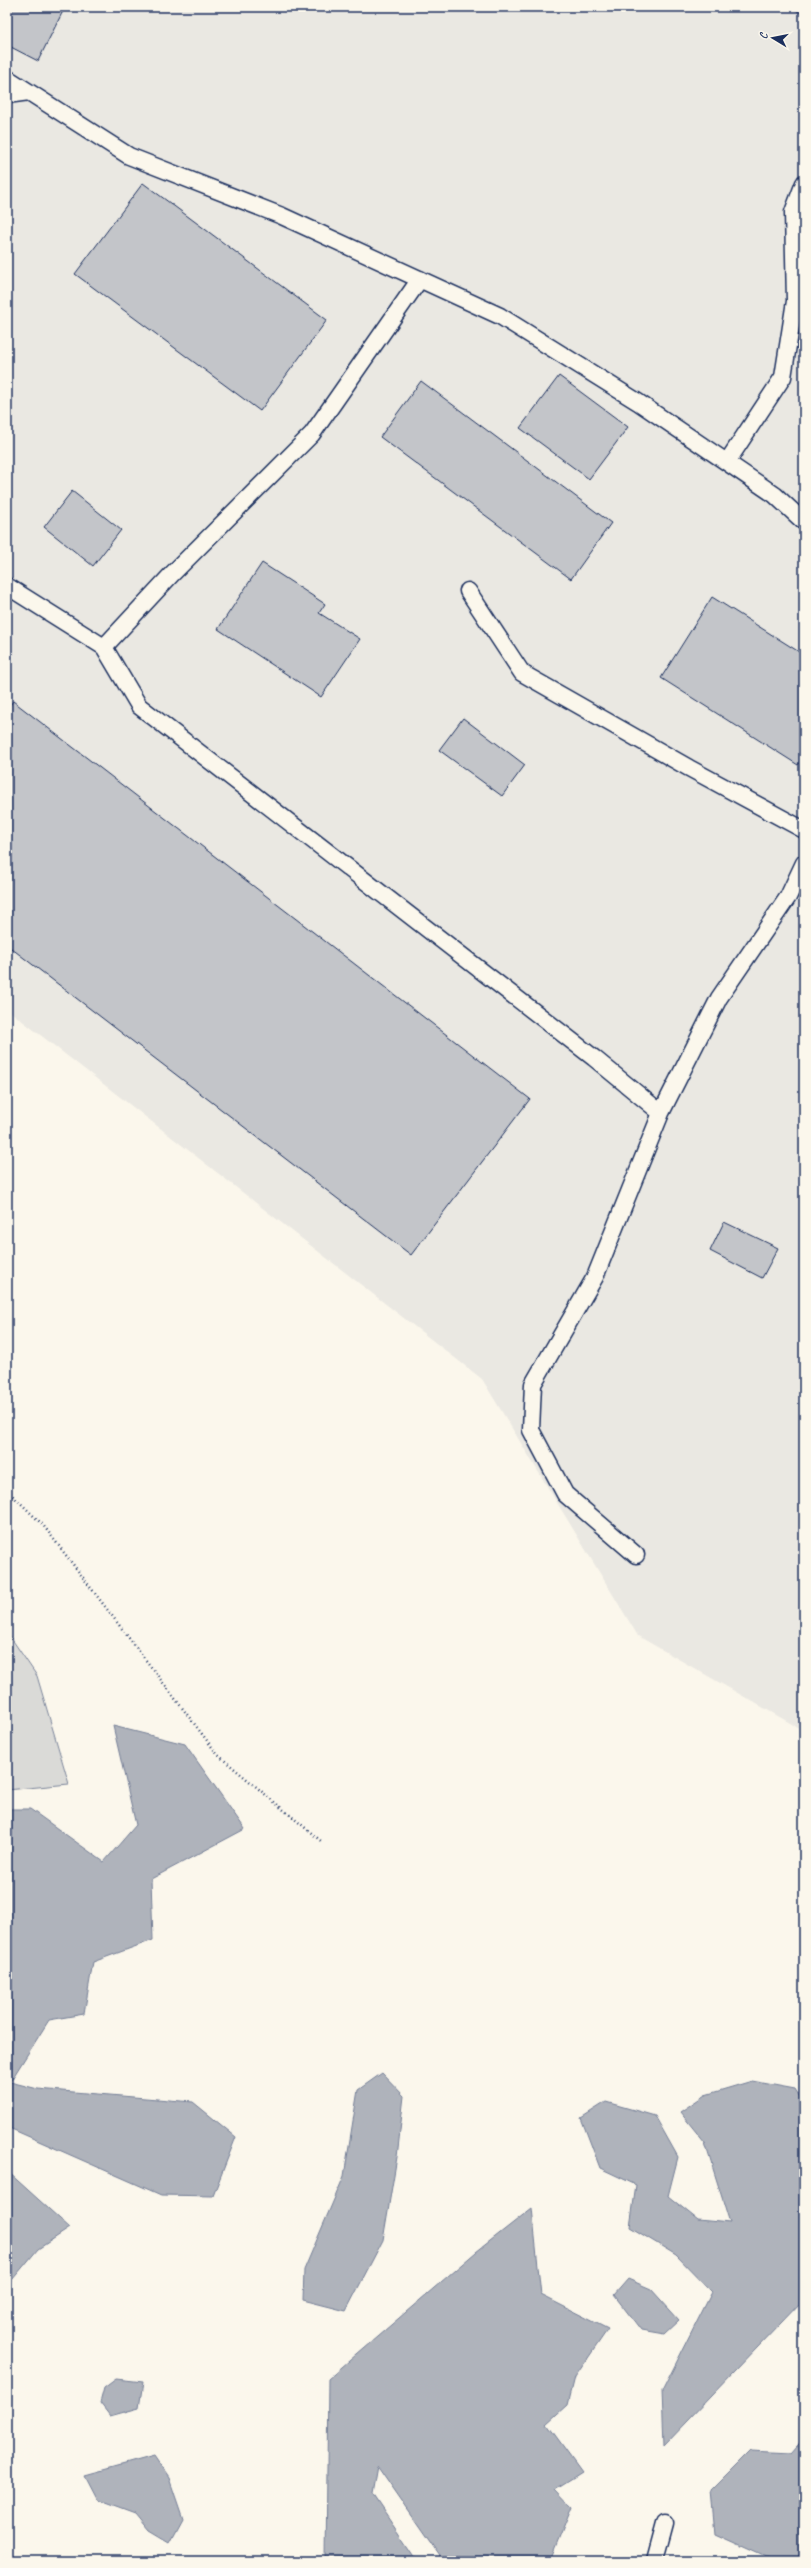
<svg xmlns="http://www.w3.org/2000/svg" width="811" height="2568" viewBox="0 0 811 2568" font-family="Caveat,sans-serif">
<rect width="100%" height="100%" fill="#fbf7ec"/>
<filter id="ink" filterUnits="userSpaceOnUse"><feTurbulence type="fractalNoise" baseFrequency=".025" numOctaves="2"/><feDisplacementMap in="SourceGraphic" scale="8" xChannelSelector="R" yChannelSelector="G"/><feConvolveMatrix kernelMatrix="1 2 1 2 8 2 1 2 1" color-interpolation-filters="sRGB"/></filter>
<g filter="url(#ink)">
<path fill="#eae8e2" d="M 7,7 L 804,7 L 804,1731 L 638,1636 L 482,1379 L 7,1009 Z"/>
<path fill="#dadad7" stroke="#7a849a" d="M 7,1632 L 37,1676 L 69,1784 L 7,1790 Z"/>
<path fill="#afb3bb" stroke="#747e96" d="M 113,1726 L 185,1744 L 245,1829 L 151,1879 L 153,1940 L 93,1962 L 84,2014 L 49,2020 L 10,2082 L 38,2089 L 193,2102 L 236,2137 L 213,2196 L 161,2195 L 7,2127 L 7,1809 L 30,1809 L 104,1862 L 136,1825 Z
M 382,2073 L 404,2096 L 397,2157 L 383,2240 L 346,2311 L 303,2300 L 304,2270 L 344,2176 L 358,2090 Z
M 752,2081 L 795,2089 L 804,2104 L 804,2299 L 664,2445 L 662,2391 L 712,2292 L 676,2255 L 630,2227 L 636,2185 L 600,2168 L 581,2118 L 606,2102 L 655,2116 L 678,2157 L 668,2196 L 698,2220 L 730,2223 L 705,2143 L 680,2112 L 705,2095 Z
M 7,2171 L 70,2228 L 38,2249 L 7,2286 Z
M 532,2208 L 541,2295 L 608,2329 L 575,2377 L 568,2405 L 547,2424 L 582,2472 L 555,2489 L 572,2507 L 550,2561 L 443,2561 L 377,2466 L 372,2494 L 417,2561 L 326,2561 L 328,2379 L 476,2252 Z
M 628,2279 L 651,2289 L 679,2320 L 664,2334 L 641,2330 L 614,2295 Z
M 116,2379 L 143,2382 L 139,2408 L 110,2416 L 100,2403 L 104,2388 Z
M 804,2438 L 804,2561 L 770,2561 L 768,2557 L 715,2533 L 711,2491 L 751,2451 L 791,2453 Z
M 154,2456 L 169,2478 L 183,2519 L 170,2543 L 150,2531 L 136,2514 L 98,2500 L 85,2475 Z"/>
<path fill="#c3c5c9" stroke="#1b2f5e" d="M 12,7 L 55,7 L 63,11 L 38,61 L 7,45 L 7,16 Z
M 791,7 L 804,7 L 804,15 Z
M 143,183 L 327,320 L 260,411 L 75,274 Z
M 559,376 L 628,427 L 589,479 L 520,428 Z
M 421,381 L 611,523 L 571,579 L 380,437 Z
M 72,491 L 121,530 L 93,566 L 44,527 Z
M 262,563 L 325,604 L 319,613 L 360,639 L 321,697 L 218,629 Z
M 712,597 L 804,655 L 804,755 L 798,765 L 661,678 Z
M 13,701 L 530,1099 L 411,1255 L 7,945 L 7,709 Z
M 463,718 L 525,765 L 502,796 L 439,750 Z
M 724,1222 L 778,1248 L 762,1278 L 710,1251 Z"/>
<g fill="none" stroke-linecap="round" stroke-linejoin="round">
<g stroke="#1b2f5e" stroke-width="19">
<path id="service" d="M 7,78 L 129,156 L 282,216 L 500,316 L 638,402 L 775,495 L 804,522
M 7,95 L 29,92
M 727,462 L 783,377 L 795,301 L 793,212 L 804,183
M 7,586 L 104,647 L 172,574 L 312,434 L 420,279
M 468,591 L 522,673 L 689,768 L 804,830
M 104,647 L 139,706 L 594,1058 L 661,1113 L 719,998 L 788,897 L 804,863
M 636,1555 L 565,1494 L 531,1430 L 533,1384 L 595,1277 L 661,1113
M 654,2561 L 664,2524"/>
</g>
<path stroke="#1b2f5e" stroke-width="2.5" stroke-dasharray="1 3" stroke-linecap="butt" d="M 7,1490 L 43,1525 L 218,1755 L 321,1841"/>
<use href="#service" stroke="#fbf7ec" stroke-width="16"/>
</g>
</g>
<rect width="811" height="2568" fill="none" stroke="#fbf7ec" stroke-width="24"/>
<rect x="12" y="12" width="787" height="2544" fill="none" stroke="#1b2f5e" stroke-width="1.5" filter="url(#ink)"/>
<g transform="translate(773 38) rotate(280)" stroke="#fbf7ec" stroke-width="3" paint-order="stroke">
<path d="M0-3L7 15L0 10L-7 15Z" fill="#1b2f5e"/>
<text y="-6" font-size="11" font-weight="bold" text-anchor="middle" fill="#1b2f5e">С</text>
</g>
</svg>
